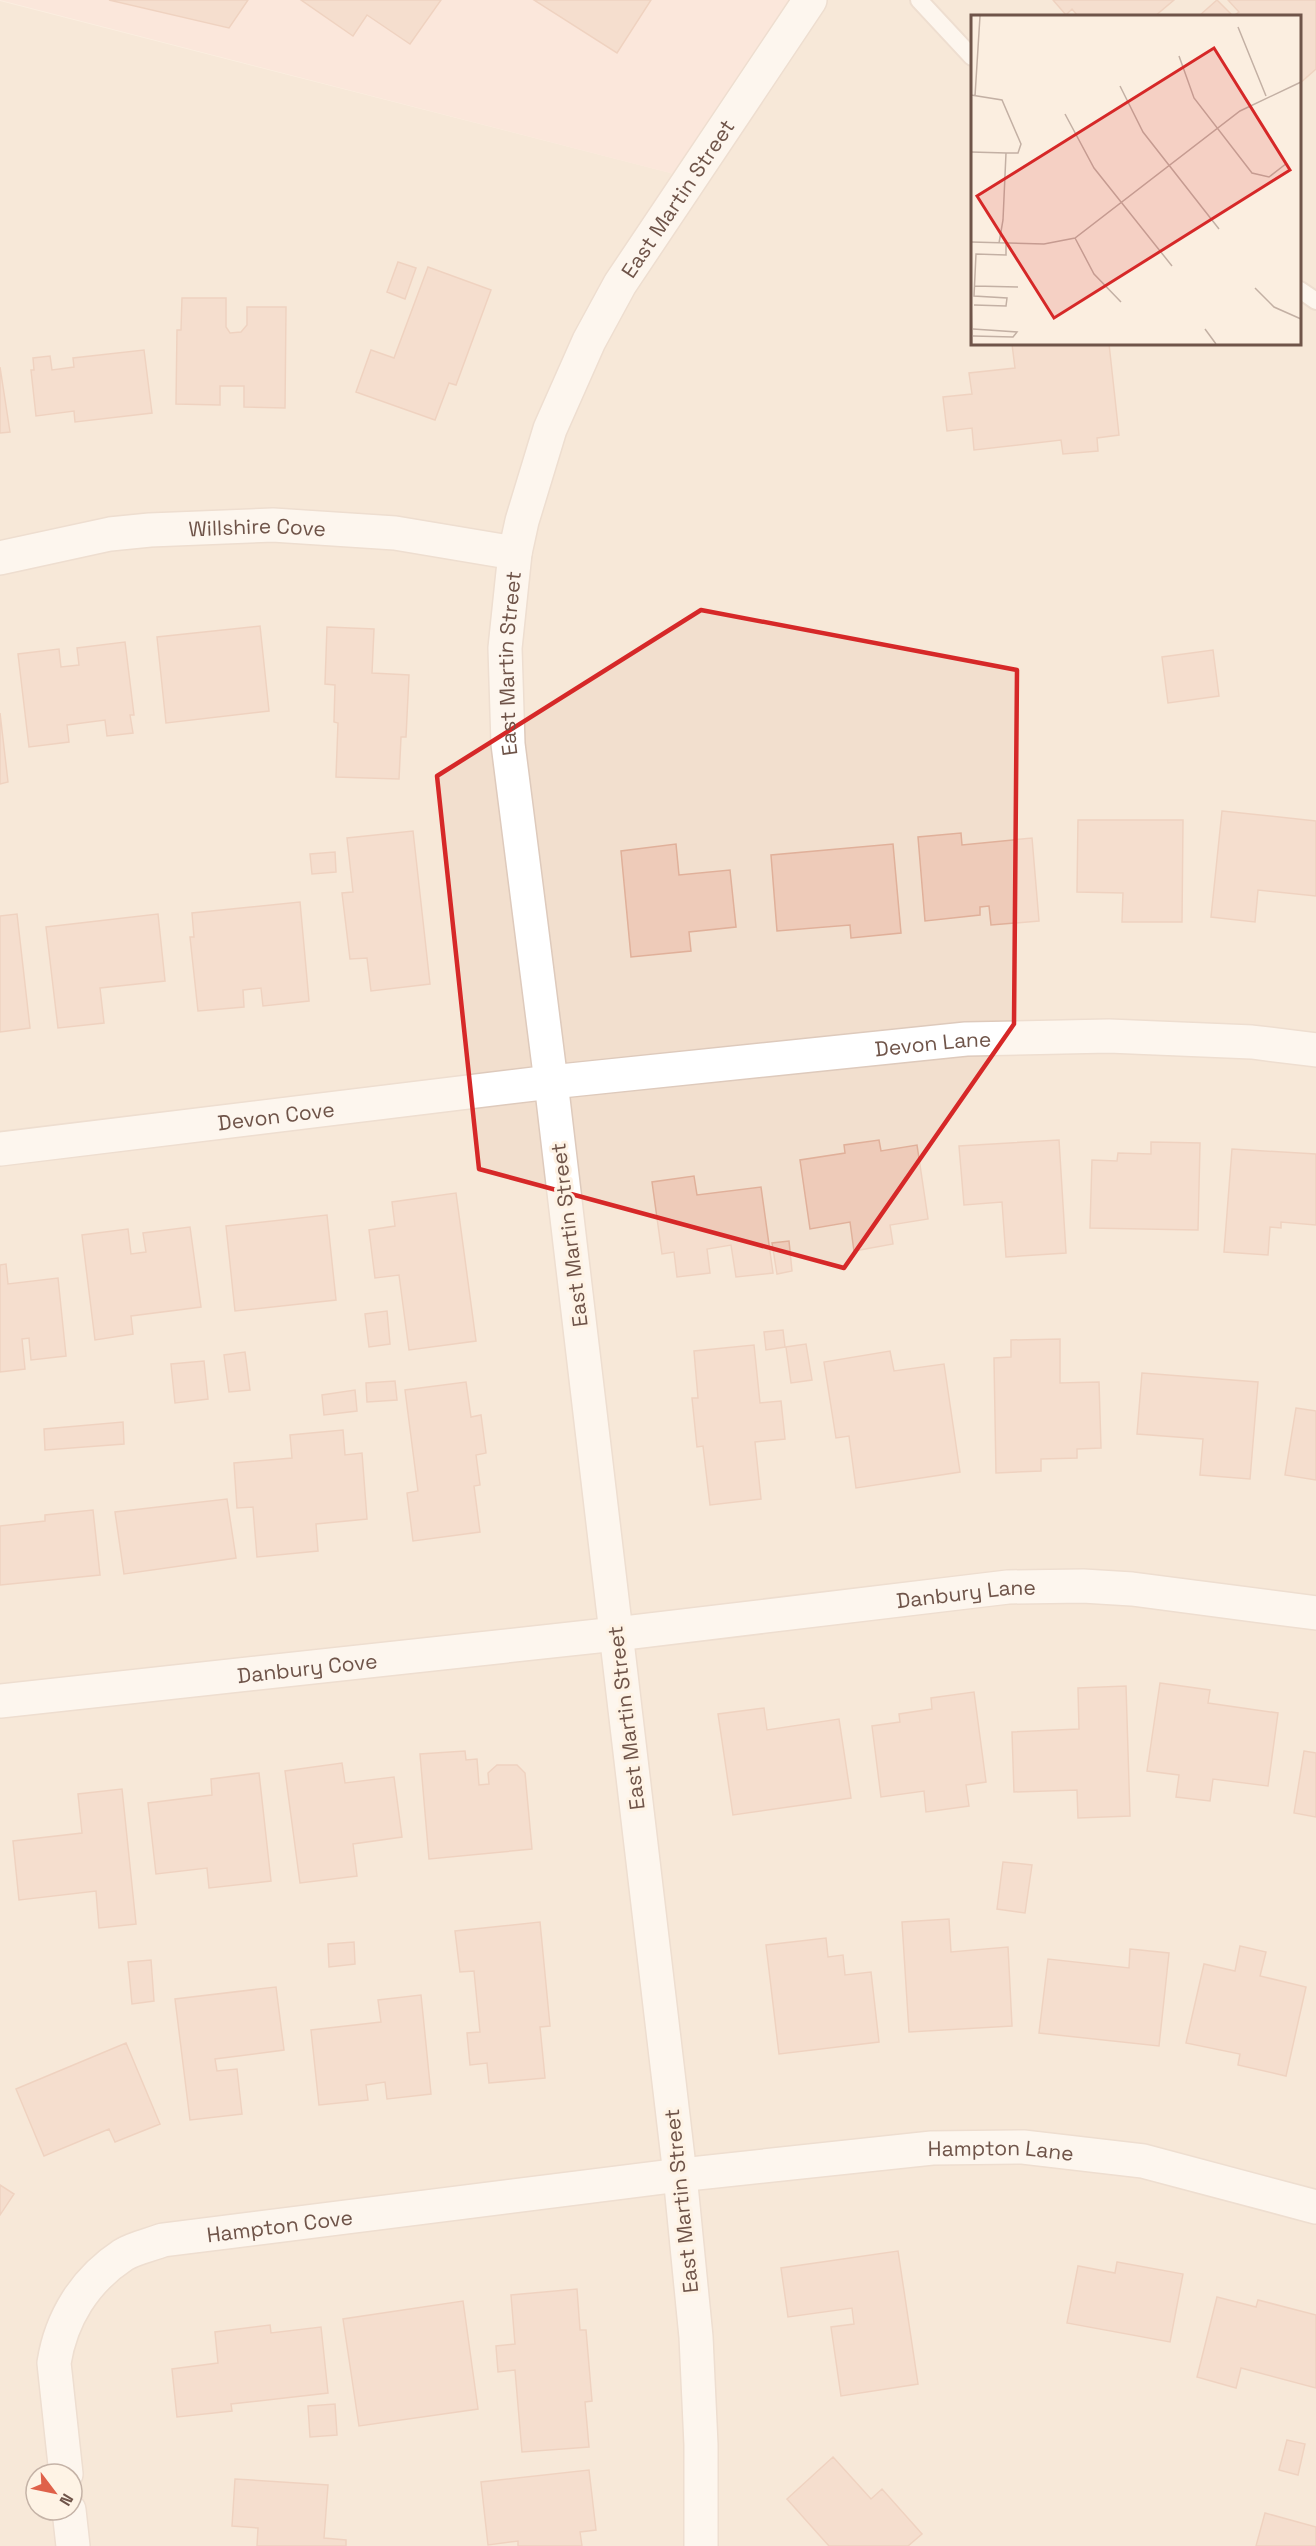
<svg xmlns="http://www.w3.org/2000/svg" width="1316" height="2546" viewBox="0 0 1316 2546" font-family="'Space Grotesk',sans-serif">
<rect width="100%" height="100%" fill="#fbeee0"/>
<path fill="#f2dfce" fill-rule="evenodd" d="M 810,0 L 1316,0 L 1316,2546 L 0,2546 L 0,1 L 690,178 ZM 972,16 L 1300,16 L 1300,344 L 972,344 ZM 36,2474 L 72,2474 L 72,2510 L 36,2510 Z"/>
<path fill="#fbddd4" d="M 0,0 L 810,0 L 690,178 Z"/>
<path fill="#eecbb9" stroke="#e0b09a" stroke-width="1.5" d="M 109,0 L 248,0 L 229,28 Z
M 301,0 L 441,0 L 410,44 L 367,15 L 353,36 Z
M 534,0 L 651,0 L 617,53 Z
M 1053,0 L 1174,0 L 1155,16 L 1078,16 L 1072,9 L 1066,15 Z
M 1217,0 L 1233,16 L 1239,12 L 1228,0 L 1316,0 L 1316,69 L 1300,83 L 1300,16 L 1199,16 Z
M 398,262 L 416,268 L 405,299 L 387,292 Z
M 428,267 L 491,290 L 456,385 L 449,383 L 435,420 L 356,392 L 371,350 L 394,358 Z
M 182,298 L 226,298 L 226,327 L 230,333 L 241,332 L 247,325 L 247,307 L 286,307 L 285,408 L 244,407 L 244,386 L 220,386 L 220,405 L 176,404 L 177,330 L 181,330 Z
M 1012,344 L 1109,344 L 1119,435 L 1097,438 L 1098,451 L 1063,454 L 1061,440 L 974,450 L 972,428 L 947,431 L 943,397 L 972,394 L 969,373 L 1015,368 Z
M 144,350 L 152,413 L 75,422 L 74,411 L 36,416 L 31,370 L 34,370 L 33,358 L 50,356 L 52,370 L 74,367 L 73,358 Z
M 0,367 L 10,432 L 0,433 Z
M 260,626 L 269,711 L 166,723 L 157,637 Z
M 327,627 L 374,629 L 372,673 L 409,675 L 406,737 L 401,737 L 399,779 L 336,777 L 338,723 L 334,722 L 335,685 L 325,684 Z
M 125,642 L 134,715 L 130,715 L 133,733 L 107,736 L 105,720 L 67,725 L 69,742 L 29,747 L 18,654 L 59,649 L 61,667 L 79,665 L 77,648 Z
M 1213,650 L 1219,696 L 1168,703 L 1162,657 Z
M 0,713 L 8,782 L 0,784 Z
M 1222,811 L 1316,821 L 1316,896 L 1258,890 L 1255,922 L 1211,917 Z
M 1078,820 L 1183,820 L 1182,922 L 1122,922 L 1123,893 L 1077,892 Z
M 413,831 L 430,984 L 371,991 L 367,958 L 350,959 L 342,893 L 353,892 L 347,838 Z
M 961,833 L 962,845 L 1032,838 L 1039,921 L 991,925 L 989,906 L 980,907 L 980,915 L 925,921 L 918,837 Z
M 676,844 L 679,875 L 730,870 L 736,927 L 689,932 L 691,951 L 631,957 L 621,851 Z
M 893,844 L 901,933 L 851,938 L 850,925 L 777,931 L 771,855 Z
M 335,852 L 336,872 L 312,874 L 310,854 Z
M 300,902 L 309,1001 L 263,1006 L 261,988 L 243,990 L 244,1007 L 198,1011 L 190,937 L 194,937 L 192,913 Z
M 17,914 L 30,1028 L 0,1032 L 0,916 Z
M 158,914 L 165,981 L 100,988 L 104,1023 L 58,1028 L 46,927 Z
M 879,1140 L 881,1151 L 917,1145 L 928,1219 L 890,1225 L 893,1244 L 854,1251 L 850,1222 L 810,1229 L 800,1160 L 845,1153 L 844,1145 Z
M 1059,1140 L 1066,1253 L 1006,1257 L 1002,1202 L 964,1205 L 959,1146 Z
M 1151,1142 L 1200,1143 L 1198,1230 L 1090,1228 L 1092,1160 L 1117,1161 L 1118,1153 L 1151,1154 Z
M 1232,1149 L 1316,1154 L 1316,1225 L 1281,1222 L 1281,1228 L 1270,1227 L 1268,1255 L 1224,1252 Z
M 694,1176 L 697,1195 L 761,1187 L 773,1273 L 736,1277 L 731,1245 L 707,1249 L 710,1273 L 677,1277 L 674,1252 L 662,1254 L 652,1182 Z
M 456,1193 L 476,1341 L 409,1350 L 399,1275 L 375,1278 L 369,1230 L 395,1226 L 392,1202 Z
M 327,1215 L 336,1300 L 235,1311 L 226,1226 Z
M 190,1227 L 201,1307 L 131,1316 L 133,1334 L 95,1340 L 82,1235 L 128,1229 L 131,1254 L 146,1252 L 143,1233 Z
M 789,1241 L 792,1271 L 777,1274 L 772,1243 Z
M 6,1264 L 8,1284 L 58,1278 L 66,1356 L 31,1360 L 29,1338 L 22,1339 L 25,1369 L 0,1372 L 0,1265 Z
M 387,1311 L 390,1344 L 369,1347 L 365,1314 Z
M 783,1330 L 785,1347 L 766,1350 L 764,1332 Z
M 1060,1339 L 1060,1383 L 1099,1382 L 1101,1448 L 1077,1449 L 1077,1458 L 1041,1459 L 1041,1471 L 996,1473 L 994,1358 L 1011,1357 L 1011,1340 Z
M 806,1344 L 812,1380 L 791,1383 L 786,1347 Z
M 754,1345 L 760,1403 L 781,1401 L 785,1439 L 755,1442 L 761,1499 L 710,1505 L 703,1446 L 697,1447 L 692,1398 L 698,1398 L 694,1351 Z
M 890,1351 L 894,1371 L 944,1364 L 960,1472 L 856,1488 L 849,1436 L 836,1438 L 824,1362 Z
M 245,1352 L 250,1390 L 229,1392 L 224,1355 Z
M 204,1361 L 208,1399 L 175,1403 L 171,1364 Z
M 1142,1373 L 1258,1382 L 1250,1479 L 1200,1475 L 1203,1439 L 1137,1434 Z
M 395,1381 L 397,1400 L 367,1402 L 366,1383 Z
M 466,1382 L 471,1417 L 481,1415 L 486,1453 L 476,1455 L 480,1485 L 474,1486 L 480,1532 L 413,1541 L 407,1493 L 418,1491 L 405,1390 Z
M 355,1390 L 357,1411 L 324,1415 L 322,1395 Z
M 1296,1408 L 1316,1411 L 1316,1480 L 1285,1475 Z
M 123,1422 L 124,1444 L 45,1450 L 44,1429 Z
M 343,1430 L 345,1455 L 362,1453 L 367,1519 L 316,1524 L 318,1551 L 257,1557 L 253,1507 L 237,1508 L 234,1463 L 292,1458 L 290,1435 Z
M 227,1499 L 236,1558 L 124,1574 L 115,1512 Z
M 93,1510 L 100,1575 L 0,1585 L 0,1526 L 45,1521 L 45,1515 Z
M 1160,1683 L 1210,1690 L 1208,1703 L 1278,1713 L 1268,1786 L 1213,1779 L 1210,1801 L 1176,1797 L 1179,1775 L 1147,1771 Z
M 1126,1686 L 1130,1816 L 1078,1818 L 1077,1790 L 1014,1792 L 1012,1732 L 1079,1729 L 1078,1688 Z
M 974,1692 L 986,1782 L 966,1785 L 969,1806 L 926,1812 L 924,1791 L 881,1797 L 872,1726 L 900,1722 L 899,1714 L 932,1709 L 931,1698 Z
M 764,1708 L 767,1730 L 839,1719 L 851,1798 L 733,1815 L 718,1714 Z
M 465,1751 L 466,1760 L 477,1759 L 479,1785 L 489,1784 L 488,1773 L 497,1765 L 517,1765 L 525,1773 L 532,1849 L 429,1859 L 420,1754 Z
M 1304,1751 L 1316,1753 L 1316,1817 L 1294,1813 Z
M 342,1763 L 345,1783 L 394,1777 L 402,1837 L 353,1844 L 357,1876 L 300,1883 L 285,1771 Z
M 259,1773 L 271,1881 L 209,1888 L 207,1868 L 156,1874 L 148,1803 L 212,1795 L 211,1779 Z
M 122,1789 L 136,1924 L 99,1928 L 96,1891 L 19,1900 L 13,1841 L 82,1833 L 78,1794 Z
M 1003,1862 L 1032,1865 L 1025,1913 L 997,1909 Z
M 949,1919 L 951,1952 L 1008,1947 L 1012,2026 L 909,2032 L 902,1922 Z
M 540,1922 L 550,2026 L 540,2027 L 545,2078 L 489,2083 L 487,2063 L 470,2065 L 467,2033 L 480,2032 L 474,1971 L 460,1972 L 455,1931 Z
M 826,1938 L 828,1957 L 843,1955 L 845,1975 L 871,1972 L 879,2042 L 779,2054 L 766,1945 Z
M 354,1942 L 355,1964 L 329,1967 L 328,1944 Z
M 1240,1946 L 1266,1952 L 1260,1976 L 1306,1987 L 1286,2076 L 1238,2065 L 1240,2054 L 1186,2043 L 1204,1964 L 1235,1971 Z
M 1130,1949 L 1169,1953 L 1159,2046 L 1039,2033 L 1048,1959 L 1129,1968 Z
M 151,1960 L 154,2001 L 132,2004 L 128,1962 Z
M 276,1987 L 284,2050 L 215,2059 L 217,2071 L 237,2069 L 242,2114 L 190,2120 L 175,1999 Z
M 421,1995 L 431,2094 L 387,2099 L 385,2082 L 366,2085 L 368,2100 L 319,2105 L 311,2030 L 381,2022 L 378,2000 Z
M 126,2043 L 160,2124 L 115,2142 L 109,2129 L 44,2156 L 16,2089 Z
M 0,2185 L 14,2194 L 0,2215 Z
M 898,2251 L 918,2384 L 841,2396 L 831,2327 L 854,2324 L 852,2308 L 788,2317 L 781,2268 Z
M 1117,2262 L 1183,2274 L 1170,2342 L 1067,2323 L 1078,2266 L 1115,2273 Z
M 577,2289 L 580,2330 L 586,2330 L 592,2401 L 585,2402 L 589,2447 L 522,2452 L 515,2370 L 498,2372 L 496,2346 L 515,2344 L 511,2295 Z
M 1217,2297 L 1256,2307 L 1258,2300 L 1316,2315 L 1316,2388 L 1241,2368 L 1236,2388 L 1197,2377 Z
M 463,2301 L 478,2409 L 359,2426 L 343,2319 Z
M 270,2325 L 271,2333 L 321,2327 L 328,2393 L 231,2404 L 232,2411 L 177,2417 L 172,2369 L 218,2363 L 215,2332 Z
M 335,2404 L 337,2435 L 310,2437 L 308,2406 Z
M 1287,2440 L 1305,2444 L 1298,2475 L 1279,2470 Z
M 833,2457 L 871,2499 L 882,2489 L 922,2534 L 908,2546 L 829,2546 L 787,2499 Z
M 589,2470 L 596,2530 L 580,2532 L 582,2546 L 518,2546 L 518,2541 L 488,2545 L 481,2482 Z
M 235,2479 L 328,2485 L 324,2538 L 346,2540 L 346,2546 L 257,2546 L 258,2528 L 232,2526 Z
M 1265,2513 L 1316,2527 L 1316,2546 L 1256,2546 Z"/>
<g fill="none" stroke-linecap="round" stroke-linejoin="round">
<g stroke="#decabc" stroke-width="20">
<path id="lane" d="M 919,0 L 972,57
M 1300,290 L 1316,301"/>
</g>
<g stroke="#decabc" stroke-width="36">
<g id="street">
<path id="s1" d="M 0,558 L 110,534 L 150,530 L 273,525 L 395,533 L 515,553"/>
<path id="s2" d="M 0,1149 L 551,1082 L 966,1039 L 1109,1036 L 1252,1042 L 1316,1050"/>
<path id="s3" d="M 0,1701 L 616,1634 L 1008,1587 L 1083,1586 L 1132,1589 L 1316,1613"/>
<path id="s4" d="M 66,2474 L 54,2363 C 61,2318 85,2280 123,2255 C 134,2248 150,2245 163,2240 L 680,2175 L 932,2148 L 1023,2147 L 1143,2161 L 1316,2207"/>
<path d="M 69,2510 L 73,2546"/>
<path id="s5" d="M 701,2546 L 701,2445 L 696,2337 L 680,2175 L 551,1082 L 508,744 L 505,648 L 515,553 L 522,521 L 550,429 L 589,341 L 620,284 L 810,0"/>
</g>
</g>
<use href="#lane" stroke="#fff" stroke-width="16"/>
<use href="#street" stroke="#fff" stroke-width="33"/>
</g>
<path d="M0 0H1316V2546H0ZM 701,610 L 1017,670 L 1014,1024 L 844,1268 L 479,1169 L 437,776 Z" fill="#fbeee0" fill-opacity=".55" fill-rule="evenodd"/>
<path fill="none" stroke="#d62828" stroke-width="4.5" stroke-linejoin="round" d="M 701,610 L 1017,670 L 1014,1024 L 844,1268 L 479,1169 L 437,776 Z"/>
<g text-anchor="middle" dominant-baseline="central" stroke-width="6" stroke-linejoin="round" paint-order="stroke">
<g font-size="21" fill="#6f5449" stroke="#fef3e5">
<text stroke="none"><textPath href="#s5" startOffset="2398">East Martin Street</textPath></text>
<text stroke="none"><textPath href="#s1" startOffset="260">Willshire Cove</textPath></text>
<text stroke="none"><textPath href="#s5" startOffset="1894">East Martin Street</textPath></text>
<text stroke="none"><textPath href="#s2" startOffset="939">Devon Lane</textPath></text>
<text stroke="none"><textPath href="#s2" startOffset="278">Devon Cove</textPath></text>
<text transform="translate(569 1235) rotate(-97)">East Martin Street</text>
<text stroke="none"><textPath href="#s3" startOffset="972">Danbury Lane</textPath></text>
<text stroke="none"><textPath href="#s3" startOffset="309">Danbury Cove</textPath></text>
<text transform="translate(626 1718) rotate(-97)">East Martin Street</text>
<text stroke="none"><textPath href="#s4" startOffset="1130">Hampton Lane</textPath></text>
<text transform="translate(681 2201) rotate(-96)">East Martin Street</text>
<text stroke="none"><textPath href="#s4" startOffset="404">Hampton Cove</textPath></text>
</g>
</g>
<g transform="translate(971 15)">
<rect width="330" height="330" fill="#fbeee0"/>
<path fill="none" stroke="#c3b0a4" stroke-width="1.5" d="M 267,12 L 295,81M 208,41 L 223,83 L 281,158 L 298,162 L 316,148M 149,71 L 172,117 L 248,214M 0,80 L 31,85 L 50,129 L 47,138 L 35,138M 4,81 L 9,1M 94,99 L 123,153 L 201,251M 0,137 L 35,138 L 32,205 L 28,228M 104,223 L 123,259 L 150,287M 0,227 L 73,229 L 104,223 L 269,96 L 330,67M 3,271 L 47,272M 284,273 L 303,292 L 330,304M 0,281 L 1,329M 3,290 L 35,291 L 36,283 L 3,281 L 5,239 L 35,240 L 35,228M 234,314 L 245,329M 2,321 L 42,322 L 46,317 L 2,314"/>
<path fill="#d62828" fill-opacity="0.15" stroke="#d62828" stroke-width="3" d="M 243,33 L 319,155 L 83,303 L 6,181 Z"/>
<rect width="330" height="330" fill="none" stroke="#6f5449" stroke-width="3"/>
</g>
<g transform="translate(54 2492) rotate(122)"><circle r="28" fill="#fef3e5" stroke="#c5b3a7" stroke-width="1.5"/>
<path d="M0-4.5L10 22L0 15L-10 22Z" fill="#df614a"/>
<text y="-9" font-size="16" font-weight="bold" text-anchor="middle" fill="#6f5449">N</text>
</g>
</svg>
